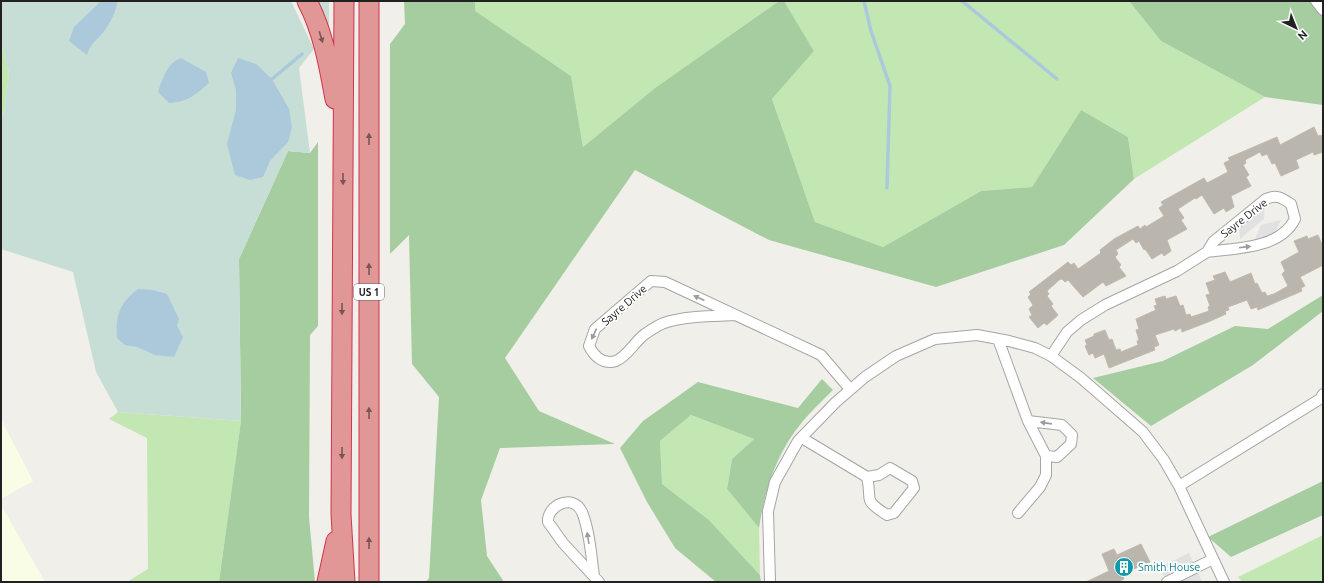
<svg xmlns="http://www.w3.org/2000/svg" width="1324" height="583" viewBox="0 0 1324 583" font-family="Ubuntu,sans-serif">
<rect width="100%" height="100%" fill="#f1efe9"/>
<path fill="#f9fde5" d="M 1,419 L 33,481 L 1,499 Z
M 1,505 L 45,582 L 1,582 Z"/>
<path fill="#c3e7b3" d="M 475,1 L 779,1 L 655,88 L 583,147 L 571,76 L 474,11 Z
M 784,1 L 1129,1 L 1161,41 L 1265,97 L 1134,179 L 1128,137 L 1081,110 L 1032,187 L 981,191 L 883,247 L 815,222 L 772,99 L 814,51 Z
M 1,42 L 9,73 L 4,113 L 1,114 Z
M 118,412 L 241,421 L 219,582 L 127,582 L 148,569 L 147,438 L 109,419 Z
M 691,415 L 754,439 L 732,459 L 727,489 L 759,528 L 760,575 L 709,520 L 662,484 L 660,441 Z
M 1323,535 L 1323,582 L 1242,582 L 1238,577 Z"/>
<path fill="#a5cda0" d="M 404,1 L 475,1 L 475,11 L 571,76 L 583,147 L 655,88 L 779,1 L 784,1 L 814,51 L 772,99 L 815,222 L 883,247 L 981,191 L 1032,187 L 1081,110 L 1128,137 L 1134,179 L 1064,245 L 936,287 L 769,240 L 635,170 L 505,358 L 539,411 L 615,444 L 500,448 L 481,500 L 487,556 L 504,582 L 426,582 L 429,578 L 439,397 L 412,364 L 409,235 L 390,254 L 390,44 L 405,24 Z
M 1129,1 L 1323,1 L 1323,105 L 1265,97 L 1161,41 Z
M 318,142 L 318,326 L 310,335 L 309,517 L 315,582 L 219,582 L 241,421 L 239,259 L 288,151 L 310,153 Z
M 1323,295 L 1323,311 L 1253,365 L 1151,426 L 1093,378 L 1163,361 L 1235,326 L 1268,329 Z
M 822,379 L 833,390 C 823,400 812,410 803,421 C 777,452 765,488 759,528 L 727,489 L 732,459 L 754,439 L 691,415 L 660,441 L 662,484 L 709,520 L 760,575 L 761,582 L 716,582 L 675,548 L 647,502 L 620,448 L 643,421 L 698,382 L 798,408 Z
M 1323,481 L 1323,515 L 1231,557 L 1208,537 Z"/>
<path fill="#c7ded7" d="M 1,1 L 291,1 L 314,49 L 299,68 L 310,153 L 288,151 L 239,259 L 241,421 L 118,412 L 96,372 L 73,272 L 1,249 L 1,115 L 4,113 L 9,73 L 1,42 Z
M 312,1 L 329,1 L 329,37 Z"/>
<path fill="#e1e1e1" d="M 1265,200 L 1264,219 L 1240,239 L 1239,221 Z
M 1281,220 L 1272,239 L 1252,246 L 1261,225 Z
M 1189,553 L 1202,581 L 1166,582 L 1160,567 Z"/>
<path fill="#acc8db" d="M 99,1 L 118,1 C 115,13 110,25 101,35 C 94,42 90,45 87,55 L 69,41 L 74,27 L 99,3 Z
M 181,58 L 206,72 L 209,83 C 195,95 188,102 169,103 L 158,92 C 163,78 167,63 181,58 Z
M 238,58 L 256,64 L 272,79 L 289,109 L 292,127 L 288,142 L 270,161 L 263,177 L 250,180 L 235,175 L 227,144 L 236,110 L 236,90 L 231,73 Z
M 138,289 L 153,290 L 167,294 L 179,319 L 177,326 L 183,337 L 174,357 L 155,355 L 137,347 L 125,345 L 117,338 C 115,316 120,302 138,289 Z"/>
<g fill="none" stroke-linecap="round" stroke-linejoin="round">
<path stroke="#acc8db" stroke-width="3.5" d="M 864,1 L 871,31 L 890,86 L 887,188
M 962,1 L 1057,79
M 272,79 L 302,54"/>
</g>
<path fill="#bab6ae" stroke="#c2b9ac" d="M 1314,127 L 1318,136 L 1323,135 L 1323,152 L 1314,155 L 1313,152 L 1296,160 L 1299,168 L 1281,176 L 1275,163 L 1272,164 L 1267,154 L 1262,156 L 1260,152 L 1245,160 L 1246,163 L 1243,165 L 1249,175 L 1246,177 L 1251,186 L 1231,196 L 1234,207 L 1226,212 L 1224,208 L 1214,214 L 1202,195 L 1196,199 L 1195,198 L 1178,209 L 1184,218 L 1181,220 L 1187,229 L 1167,240 L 1171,251 L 1164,256 L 1162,253 L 1152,259 L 1145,249 L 1144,250 L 1139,241 L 1136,243 L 1133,239 L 1116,250 L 1118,254 L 1115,257 L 1121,265 L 1119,267 L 1126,276 L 1106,286 L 1103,282 L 1083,297 L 1068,280 L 1065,282 L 1062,279 L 1059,280 L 1047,291 L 1049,294 L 1047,296 L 1053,304 L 1051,306 L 1058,315 L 1047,325 L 1044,323 L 1038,328 L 1029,317 L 1032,315 L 1029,309 L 1033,305 L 1028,297 L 1031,294 L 1029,292 L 1068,262 L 1071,265 L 1074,263 L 1078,269 L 1101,253 L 1100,250 L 1114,239 L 1138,226 L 1140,229 L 1145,225 L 1146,227 L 1164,216 L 1159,208 L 1163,205 L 1161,202 L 1204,178 L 1207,183 L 1228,172 L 1224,163 L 1230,160 L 1228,158 L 1277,137 L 1280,145 Z
M 1318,235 L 1323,247 L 1323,265 L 1300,277 L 1305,286 L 1301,288 L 1302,291 L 1258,310 L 1257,307 L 1251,309 L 1247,300 L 1228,307 L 1229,310 L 1225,311 L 1226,314 L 1208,322 L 1182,332 L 1181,328 L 1175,331 L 1174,329 L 1155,335 L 1159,345 L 1154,347 L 1155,350 L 1109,368 L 1104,354 L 1095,358 L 1093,353 L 1089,355 L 1085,346 L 1087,345 L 1085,340 L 1094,336 L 1094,334 L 1105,330 L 1109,340 L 1112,339 L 1116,350 L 1120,349 L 1121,352 L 1138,345 L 1137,341 L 1139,340 L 1136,330 L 1139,329 L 1136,319 L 1156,310 L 1154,306 L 1157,305 L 1155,299 L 1165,296 L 1166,299 L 1176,296 L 1180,306 L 1183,305 L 1186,315 L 1190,314 L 1191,317 L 1209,311 L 1208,307 L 1210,306 L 1206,295 L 1210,294 L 1206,283 L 1215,280 L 1213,276 L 1225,272 L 1230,282 L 1251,273 L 1255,284 L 1257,283 L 1262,293 L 1265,292 L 1267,296 L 1274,294 L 1288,286 L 1282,274 L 1285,271 L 1281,262 L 1299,252 L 1294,241 L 1307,236 L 1308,239 Z
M 1141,544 L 1150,562 L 1122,574 L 1124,579 L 1117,582 L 1086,582 L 1109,571 L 1102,554 L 1114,549 L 1117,555 Z"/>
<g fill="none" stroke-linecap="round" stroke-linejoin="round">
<g stroke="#a5a5a5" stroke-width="12">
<path id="street" d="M 1316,1 L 1323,10
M 735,315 C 714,316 684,316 664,323 C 658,325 651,330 645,334 C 635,341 628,356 616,361 C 603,365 594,356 589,346 L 595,329 L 651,281 L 665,282 L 821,355 L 850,389
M 998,339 L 1028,421 L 1046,456 L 1057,457 L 1071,444 L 1072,435 L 1062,425 L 1028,421
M 1051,356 L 1067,332 L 1081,320 L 1105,305 L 1177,271 L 1207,252 L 1213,242 L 1266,199 C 1277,194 1282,198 1291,204 L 1295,219 C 1280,249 1236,248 1207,252
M 802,438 L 867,477
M 890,468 L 912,481 L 914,488 L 894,513 L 887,515 C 861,498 873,502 867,477 L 879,475 Z
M 1179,486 L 1320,399 L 1323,394
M 1018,513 L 1040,487 L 1046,475 L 1046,456
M 594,576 C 591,555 590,532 582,512 C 573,493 547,505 548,522 L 563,543 L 599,582
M 770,582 L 768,511 L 775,482 L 798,441 L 836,402 L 865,377 L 896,356 L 935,339 L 977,335 L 1009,341 L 1035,348 L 1051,356 L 1081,378 L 1143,432 L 1164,460 L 1179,486 L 1224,582
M 1167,582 L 1213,559"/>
</g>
<g stroke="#d0354e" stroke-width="21">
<path id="highway" d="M 307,1 C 323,31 329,66 335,99
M 344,1 L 341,514 L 345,582
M 369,1 L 369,582
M 327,582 L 336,541"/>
</g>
<use href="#street" stroke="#fff" stroke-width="10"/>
<use href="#highway" stroke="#e29797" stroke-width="19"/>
</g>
<defs><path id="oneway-solid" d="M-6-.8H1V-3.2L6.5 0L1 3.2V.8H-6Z"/></defs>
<g fill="#785656">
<use href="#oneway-solid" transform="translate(321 37) rotate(73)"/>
<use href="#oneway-solid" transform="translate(369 139) rotate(-90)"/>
<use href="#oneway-solid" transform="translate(343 179) rotate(90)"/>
<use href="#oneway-solid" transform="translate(369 269) rotate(-90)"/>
<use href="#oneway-solid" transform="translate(342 309) rotate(90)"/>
<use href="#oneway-solid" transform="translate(369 413) rotate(-90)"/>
<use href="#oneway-solid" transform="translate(342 453) rotate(90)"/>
<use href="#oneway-solid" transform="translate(369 543) rotate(-90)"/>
</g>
<g fill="#9b9b9b">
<use href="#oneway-solid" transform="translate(1245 247) rotate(-7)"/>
<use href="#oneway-solid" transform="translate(699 298) rotate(-155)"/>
<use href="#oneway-solid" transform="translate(594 334) rotate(115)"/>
<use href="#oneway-solid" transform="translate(1046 423) rotate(-172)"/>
<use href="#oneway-solid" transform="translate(588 538) rotate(-99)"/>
</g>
<defs>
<g id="building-disc" transform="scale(1)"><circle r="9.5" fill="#0f9aa8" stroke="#fff"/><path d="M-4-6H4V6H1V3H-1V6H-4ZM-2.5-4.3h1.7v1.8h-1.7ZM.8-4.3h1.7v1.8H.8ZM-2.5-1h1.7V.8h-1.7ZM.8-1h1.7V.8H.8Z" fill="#fff"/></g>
</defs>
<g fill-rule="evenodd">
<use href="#building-disc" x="1124" y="567"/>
</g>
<g text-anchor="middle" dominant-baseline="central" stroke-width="3.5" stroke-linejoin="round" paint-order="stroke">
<rect fill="#fff" stroke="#646464" stroke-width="1" x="354" y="284" width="30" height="16" rx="3"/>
<g font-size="10" font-weight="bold" fill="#212121">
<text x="369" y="292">US 1</text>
</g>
<g font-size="11" fill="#212121" stroke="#fff">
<text transform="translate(1244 218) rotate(-38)">Sayre Drive</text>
<text transform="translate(624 305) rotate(-41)">Sayre Drive</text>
</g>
<g font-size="11" fill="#0d838f" stroke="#fff" text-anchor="start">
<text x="1138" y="567">Smith House</text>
</g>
</g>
<rect width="1324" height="583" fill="none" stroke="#212121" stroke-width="4"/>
<g transform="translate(1296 28) rotate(137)" stroke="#ffffff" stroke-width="3" paint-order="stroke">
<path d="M0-3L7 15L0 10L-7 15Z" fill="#212121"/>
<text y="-6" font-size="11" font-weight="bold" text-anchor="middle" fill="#212121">N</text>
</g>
</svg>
